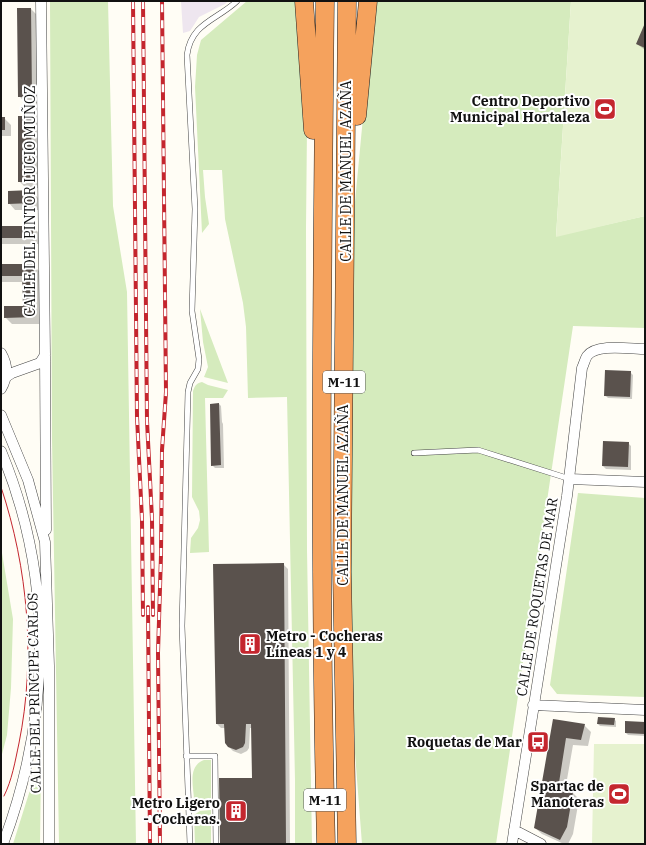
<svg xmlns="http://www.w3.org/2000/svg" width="646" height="845" viewBox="0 0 646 845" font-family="'IBM Plex Serif',serif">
<rect width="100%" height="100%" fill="#fffdf5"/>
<path fill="#eee6ef" d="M 181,1 L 228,1 L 225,4 L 199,17 L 190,31 L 183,33 Z"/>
<path fill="#d5ebbd" d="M 50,1 L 108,1 L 113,206 L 127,292 L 136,844 L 59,844 L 52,440 Z
M 247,1 L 299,1 L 307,127 L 306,228 L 307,550 L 312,844 L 295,844 L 295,780 L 287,397 L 248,398 L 246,327 L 243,303 L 225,219 L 222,170 L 203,170 L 205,197 L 209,224 L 202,233 L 195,87 L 197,55 L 201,40 Z
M 374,1 L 571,1 L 556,236 L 645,216 L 645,328 L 573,326 L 496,844 L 362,844 L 355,753 L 351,606 L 353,223 Z
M 200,309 L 228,383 L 204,377 L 208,367 L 203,342 Z
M 202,382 L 208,385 L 228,390 L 223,398 L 205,398 L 209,552 L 190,553 L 191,538 L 198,528 L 200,520 L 199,511 L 192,497 L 193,391 C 195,385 197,383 202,382 Z
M 578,493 L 645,498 L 645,697 L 557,694 L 550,685 Z
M 1,547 L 13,619 L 11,688 L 7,735 L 1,758 Z
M 204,760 L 211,760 L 211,802 C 203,805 200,803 194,799 C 193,784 188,766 204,760 Z
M 41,765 L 40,844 L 13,844 L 36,771 Z
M 211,810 L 211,844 L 195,844 L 194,815 L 200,811 Z"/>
<path fill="#e6f2cf" d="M 571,1 L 645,1 L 645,216 L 556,237 Z
M 594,744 L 645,744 L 645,844 L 592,844 Z"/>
<path fill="#0003" d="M 31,9 L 37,15 L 39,103 L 26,103 L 19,96 Z
M 645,26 L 645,50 L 637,44 Z
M 31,117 L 38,124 L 38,188 L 26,188 L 19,181 Z
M 1,118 L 4,118 L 11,125 L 11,136 L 1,136 Z
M 32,191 L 38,198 L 39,210 L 15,210 L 9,203 Z
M 1,227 L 33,227 L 40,234 L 40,244 L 1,244 Z
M 1,265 L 33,265 L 40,272 L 40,324 L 12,324 L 5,317 L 24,307 L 23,282 L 1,282 Z
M 630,372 L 633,375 L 632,399 L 608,398 L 605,395 Z
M 219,404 L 221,406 L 222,422 L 223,424 L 224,468 L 215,468 L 212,465 L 211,405 Z
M 628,443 L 631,446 L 631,470 L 606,469 L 603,466 Z
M 283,564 L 288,569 L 290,844 L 221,844 L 253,779 L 252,728 L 250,728 L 249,748 L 247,751 L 241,754 L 233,751 L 228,746 L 225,728 L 221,728 L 217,724 Z
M 614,719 L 616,721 L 616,727 L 600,726 L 598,724 Z
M 554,720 L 584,725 L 591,732 L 588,746 L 573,745 L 565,791 L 573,793 L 579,799 L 573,834 L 568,844 L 564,844 L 542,834 L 535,828 Z
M 645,723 L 645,736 L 628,735 L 626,733 Z"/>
<path fill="#5a524d" d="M 17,8 L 31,8 L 32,97 L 18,97 Z
M 645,23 L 645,48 L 636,44 Z
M 18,116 L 31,116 L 32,182 L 18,182 Z
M 1,117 L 5,117 L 5,130 L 1,130 Z
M 32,190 L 32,203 L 8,204 L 8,191 Z
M 1,226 L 33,226 L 33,238 L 1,238 Z
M 1,264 L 34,264 L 34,317 L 4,318 L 4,306 L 23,306 L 22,276 L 1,276 Z
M 605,370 L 631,371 L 630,397 L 604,396 Z
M 219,403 L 221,465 L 211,466 L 210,404 Z
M 603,441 L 629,442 L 628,467 L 602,466 Z
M 284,563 L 286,844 L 220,844 L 219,778 L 252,778 L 251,724 L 246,724 L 245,743 L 243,747 L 236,750 L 228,747 L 225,743 L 224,724 L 216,724 L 213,564 Z
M 598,717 L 615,718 L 614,725 L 597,724 Z
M 553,719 L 585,724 L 581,740 L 566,738 L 558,789 L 573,792 L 567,827 L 560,840 L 534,828 Z
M 625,721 L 645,722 L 645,734 L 625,733 Z"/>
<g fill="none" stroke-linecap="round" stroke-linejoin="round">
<g stroke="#444" stroke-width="6">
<path id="lane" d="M 414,453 L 478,450 L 570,479
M 186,756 L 215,756 L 216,844
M 190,844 L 182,626 L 188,392 L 190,383 L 198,369 L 199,359 L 192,311 L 195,209 L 187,55 C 191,23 217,20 237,1"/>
</g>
<g stroke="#444" stroke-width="11">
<path id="street" d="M 1,353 C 8,365 8,377 1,389
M 45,356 L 46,530
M 6,377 L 12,373 L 40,363 L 45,355 L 41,1
M 1,415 L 28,480 L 45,542 L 49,666 L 49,844
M 1,451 C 54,578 51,716 3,844
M 570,479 L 645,482
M 533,705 L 645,710
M 514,830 L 541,844
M 512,844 L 567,496 L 582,368 C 584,364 585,359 587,356 C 596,343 631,349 645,349"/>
</g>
<g stroke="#222" stroke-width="19">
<path id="highway" d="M 304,1 L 313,130
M 325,1 C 322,282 319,563 326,844
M 357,116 L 368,1
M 347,844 L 342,572 L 347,1"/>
</g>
<use href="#lane" stroke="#fff" stroke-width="5"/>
<use href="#street" stroke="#fff" stroke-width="10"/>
<use href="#highway" stroke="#f5a25d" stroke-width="18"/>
<path stroke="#c4262e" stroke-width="1" d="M 1,487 C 28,568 36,659 19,743 C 15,762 12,780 4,796"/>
<g stroke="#c4262e" stroke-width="4">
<path id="rail" d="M 133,1 L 137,417 L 142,520 L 143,615
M 143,1 L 147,421 L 152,519 L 153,615
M 148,607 L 150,844
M 160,844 L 158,653 L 161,555 L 162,450 L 166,392 L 162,1"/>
</g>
<use href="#rail" stroke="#fff" stroke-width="2.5" stroke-dasharray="8" stroke-linecap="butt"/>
</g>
<defs>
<g id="stadium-square" transform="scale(1.15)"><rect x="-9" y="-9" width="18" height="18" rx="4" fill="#c4262e" stroke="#fff"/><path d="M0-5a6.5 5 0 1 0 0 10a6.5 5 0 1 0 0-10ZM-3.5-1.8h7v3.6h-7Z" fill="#fff"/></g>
<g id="building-square" transform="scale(1.15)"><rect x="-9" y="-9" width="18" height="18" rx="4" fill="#c4262e" stroke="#fff"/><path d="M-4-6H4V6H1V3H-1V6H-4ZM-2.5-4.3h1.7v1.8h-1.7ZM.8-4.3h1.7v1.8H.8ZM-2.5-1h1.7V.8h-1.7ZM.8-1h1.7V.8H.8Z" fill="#fff"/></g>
<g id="bus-square" transform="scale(1.15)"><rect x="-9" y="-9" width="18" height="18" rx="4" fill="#c4262e" stroke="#fff"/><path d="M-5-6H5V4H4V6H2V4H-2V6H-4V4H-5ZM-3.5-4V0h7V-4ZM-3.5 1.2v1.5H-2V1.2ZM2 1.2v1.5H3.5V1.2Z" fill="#fff"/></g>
</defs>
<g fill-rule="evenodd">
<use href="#stadium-square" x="605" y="109"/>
<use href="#building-square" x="250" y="644"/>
<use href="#bus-square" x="538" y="742"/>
<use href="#stadium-square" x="619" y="794"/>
<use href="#building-square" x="236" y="811"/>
</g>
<g text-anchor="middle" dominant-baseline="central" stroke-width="4" stroke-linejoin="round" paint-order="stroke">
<g fill="#fff" stroke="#585858" stroke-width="1">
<rect x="323" y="371" width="42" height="22" rx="3"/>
<rect x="304" y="789" width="42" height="22" rx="3"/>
</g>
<g font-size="13" font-weight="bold" fill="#111">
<text x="344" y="382">M-11</text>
<text x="325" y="800">M-11</text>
</g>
<g font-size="14" font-weight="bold" fill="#111" stroke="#fff" text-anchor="end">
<text x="590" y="101">Centro Deportivo<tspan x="590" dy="16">Municipal Hortaleza</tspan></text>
<text x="266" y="636" text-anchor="start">Metro - Cocheras<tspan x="266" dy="16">Líneas 1 y 4</tspan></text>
<text x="522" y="742">Roquetas de Mar</text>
<text x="604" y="786">Spartac de<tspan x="604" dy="16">Manoteras</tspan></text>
<text x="220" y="803">Metro Ligero<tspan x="220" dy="16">- Cocheras.</tspan></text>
</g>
<g font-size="14" fill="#111" stroke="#fff">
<text transform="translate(346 171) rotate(-90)">CALLE DE MANUEL AZAÑA</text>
<text transform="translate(30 201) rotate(-90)">CALLE DEL PINTOR LUCIO MUÑOZ</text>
<text transform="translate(343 495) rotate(-90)">CALLE DE MANUEL AZAÑA</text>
<text transform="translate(537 597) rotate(-81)">CALLE DE ROQUETAS DE MAR</text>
<text transform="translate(34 693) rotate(-91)">CALLE DEL PRÍNCIPE CARLOS</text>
</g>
</g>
<rect width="646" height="845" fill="none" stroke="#111111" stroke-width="4"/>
</svg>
